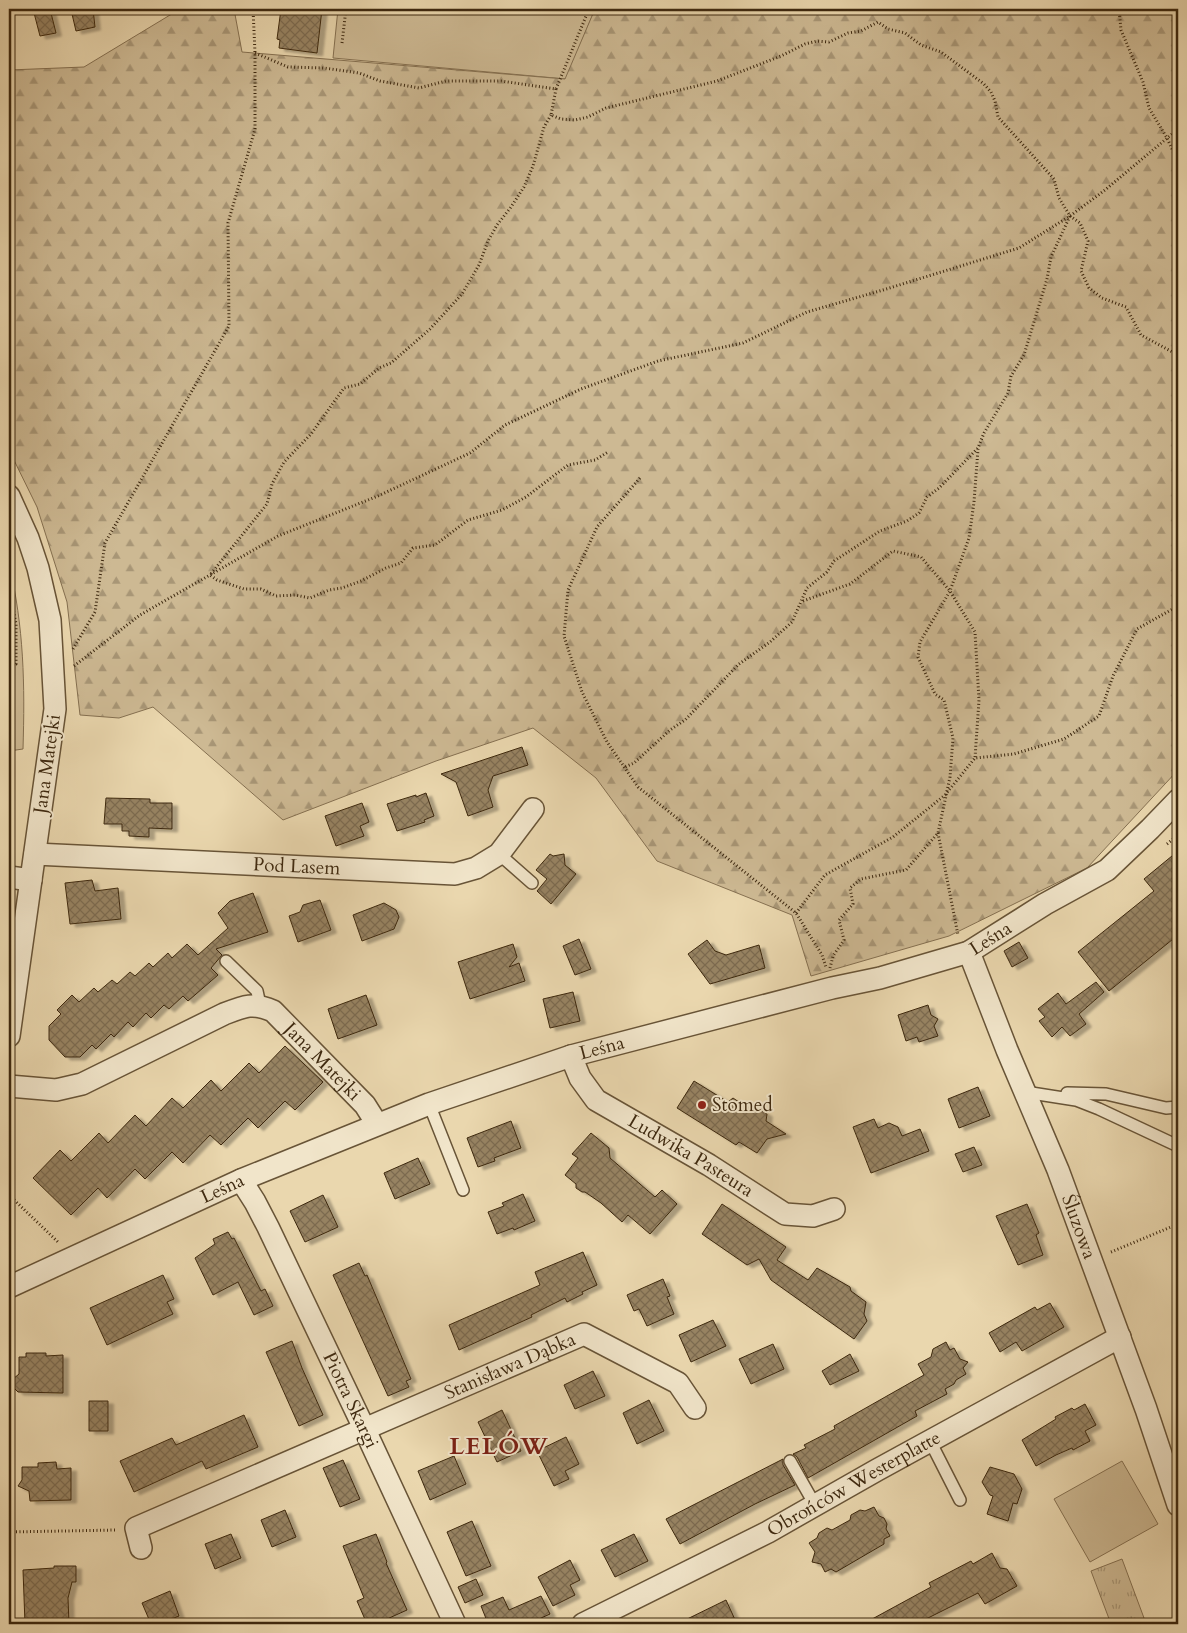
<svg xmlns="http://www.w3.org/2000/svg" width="1187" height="1633" viewBox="0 0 1187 1633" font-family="Cardo,serif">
<defs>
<pattern id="forest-firs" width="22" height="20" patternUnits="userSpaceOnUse" patternTransform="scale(1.25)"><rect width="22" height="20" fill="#cdb993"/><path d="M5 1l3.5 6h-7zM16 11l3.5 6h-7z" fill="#a89676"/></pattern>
<pattern id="park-tufts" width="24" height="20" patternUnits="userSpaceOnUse" patternTransform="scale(1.25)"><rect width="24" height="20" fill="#cdb993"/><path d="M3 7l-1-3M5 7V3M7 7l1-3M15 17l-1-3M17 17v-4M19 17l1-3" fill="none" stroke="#a89676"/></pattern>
<pattern id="building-cross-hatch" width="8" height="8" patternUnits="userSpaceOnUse" patternTransform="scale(1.25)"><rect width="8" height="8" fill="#978362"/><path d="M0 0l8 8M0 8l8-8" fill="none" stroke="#7c6b4f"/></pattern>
<filter id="shadow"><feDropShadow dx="5.5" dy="3" stdDeviation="1" flood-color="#0004"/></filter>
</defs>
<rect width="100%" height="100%" fill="#ead7ae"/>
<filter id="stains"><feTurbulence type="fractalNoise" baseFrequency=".004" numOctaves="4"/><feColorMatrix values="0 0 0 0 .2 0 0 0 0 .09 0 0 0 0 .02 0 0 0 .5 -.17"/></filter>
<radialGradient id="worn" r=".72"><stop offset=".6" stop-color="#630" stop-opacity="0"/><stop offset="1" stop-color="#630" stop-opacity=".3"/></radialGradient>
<path fill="#cdb993" stroke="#857051" d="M 338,9 L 595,9 L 566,79 L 333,58 Z
M 9,564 C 24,627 25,685 23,749 L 9,751 Z
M 1122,1461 L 1158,1524 L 1090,1562 L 1054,1499 Z"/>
<path fill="url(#forest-firs)" stroke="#857051" d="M 176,9 L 234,9 L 242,52 L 565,79 L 595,9 L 1178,9 L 1178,770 L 1087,868 L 949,936 L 811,976 L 792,915 L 657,861 L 596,778 L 533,728 L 436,761 L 283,820 L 153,707 L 119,718 L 80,715 L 67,602 L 37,507 L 9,450 L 9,70 L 84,67 L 175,12 Z"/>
<path fill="url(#park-tufts)" stroke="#857051" d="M 1122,1559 L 1144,1618 L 1127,1624 L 1111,1624 L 1091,1571 Z"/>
<path fill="url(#building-cross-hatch)" stroke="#3d280f" filter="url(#shadow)" d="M 33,9 L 50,9 L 56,33 L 40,36 Z
M 93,9 L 95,27 L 76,31 L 72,14 Z
M 281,9 L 322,9 L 317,53 L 279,48 L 280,40 L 277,39 Z
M 522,747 L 528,765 L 493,776 L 488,790 L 493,807 L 468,816 L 456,782 L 441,774 Z
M 426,793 L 434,816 L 424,820 L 425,822 L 397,831 L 387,804 L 416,795 L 416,797 Z
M 106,798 L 150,799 L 150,803 L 172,803 L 172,829 L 149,828 L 149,837 L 129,836 L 129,831 L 122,831 L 122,824 L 104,824 Z
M 362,803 L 369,822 L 360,826 L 364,836 L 336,846 L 325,816 Z
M 1178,851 L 1178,935 L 1109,991 L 1078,952 L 1154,891 L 1144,879 Z
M 550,854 L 553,856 L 564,854 L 565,865 L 576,874 L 551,904 L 537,891 L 547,879 L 536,870 Z
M 92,880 L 95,891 L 118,888 L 121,919 L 70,924 L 65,883 Z
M 253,893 L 268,932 L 216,949 L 222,955 L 211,968 L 218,975 L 188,1001 L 183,996 L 169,1009 L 164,1005 L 151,1018 L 146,1013 L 133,1027 L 128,1022 L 114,1037 L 111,1034 L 96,1049 L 92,1045 L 80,1057 L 65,1057 L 49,1040 L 49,1026 L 61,1014 L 57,1010 L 72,995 L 79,1002 L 94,988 L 98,992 L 112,980 L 117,984 L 130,972 L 135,976 L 149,963 L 153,967 L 168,953 L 172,958 L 187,944 L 198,955 L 228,928 L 218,913 L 230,901 Z
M 320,900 L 331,930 L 298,942 L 289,916 L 300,912 L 303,905 Z
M 384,903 L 396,910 L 399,917 L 394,929 L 362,941 L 353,915 Z
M 579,939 L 591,969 L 575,975 L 563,946 Z
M 707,940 L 715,951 L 726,955 L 759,945 L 765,968 L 710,984 L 688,954 Z
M 1019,942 L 1028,958 L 1012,967 L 1004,951 Z
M 513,944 L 517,957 L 509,967 L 519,963 L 525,981 L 470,999 L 458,962 Z
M 1096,982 L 1104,992 L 1079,1014 L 1086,1024 L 1070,1036 L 1062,1027 L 1052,1037 L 1039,1021 L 1045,1017 L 1038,1009 L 1058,993 L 1066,1004 Z
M 573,992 L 580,1021 L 550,1028 L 543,999 Z
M 366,995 L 377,1025 L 338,1039 L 328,1009 Z
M 928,1005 L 931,1015 L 938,1019 L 934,1026 L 938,1036 L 919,1042 L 917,1037 L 906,1041 L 898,1015 Z
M 285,1046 L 323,1082 L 295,1110 L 285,1101 L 258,1128 L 248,1118 L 221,1145 L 210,1135 L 183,1163 L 172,1152 L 145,1179 L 135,1169 L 107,1198 L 98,1188 L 71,1215 L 33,1178 L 60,1150 L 71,1161 L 99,1133 L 108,1143 L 135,1115 L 146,1126 L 172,1098 L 183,1108 L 211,1080 L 221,1091 L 249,1063 L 259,1073 Z
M 694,1081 L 728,1102 L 733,1098 L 748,1108 L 751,1104 L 767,1114 L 766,1121 L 786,1134 L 767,1139 L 757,1153 L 739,1142 L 736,1145 L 677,1108 Z
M 978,1087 L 990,1116 L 959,1128 L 948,1099 Z
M 874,1119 L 878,1128 L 889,1123 L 898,1127 L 902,1136 L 920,1129 L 929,1151 L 871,1173 L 853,1127 Z
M 511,1121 L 521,1148 L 494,1158 L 495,1161 L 478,1167 L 467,1138 Z
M 591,1133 L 609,1148 L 610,1158 L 655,1197 L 662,1190 L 677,1204 L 650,1234 L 628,1215 L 622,1222 L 601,1203 L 585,1192 L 582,1192 L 576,1188 L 576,1184 L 565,1175 L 578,1158 L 572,1154 Z
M 974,1147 L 982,1165 L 963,1172 L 955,1154 Z
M 418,1158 L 430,1184 L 395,1199 L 384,1173 Z
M 523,1194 L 535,1221 L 514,1230 L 513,1228 L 497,1234 L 488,1212 L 504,1206 L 502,1203 Z
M 323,1195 L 338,1227 L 305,1242 L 290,1211 Z
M 722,1204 L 786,1247 L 777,1260 L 808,1280 L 817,1268 L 850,1287 L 851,1291 L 866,1302 L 864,1314 L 867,1321 L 854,1339 L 771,1280 L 759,1259 L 747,1265 L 702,1234 Z
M 1027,1204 L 1039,1233 L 1036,1235 L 1043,1255 L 1018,1265 L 996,1216 Z
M 228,1232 L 232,1239 L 234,1238 L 261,1291 L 265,1289 L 273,1306 L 254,1315 L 238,1282 L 213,1295 L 195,1258 L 215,1244 L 213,1239 Z
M 583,1252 L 597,1285 L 582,1292 L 583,1294 L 567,1302 L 565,1298 L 531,1315 L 532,1317 L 459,1350 L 449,1325 L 540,1285 L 535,1272 Z
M 359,1263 L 365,1276 L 367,1275 L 411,1379 L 406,1381 L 409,1387 L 388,1396 L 333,1275 Z
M 163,1275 L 174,1299 L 167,1302 L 173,1314 L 107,1345 L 90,1308 Z
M 663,1279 L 670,1296 L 667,1297 L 674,1314 L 647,1326 L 639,1309 L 634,1311 L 627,1295 Z
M 1050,1303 L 1064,1327 L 1022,1351 L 1016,1342 L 1000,1352 L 989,1333 L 1035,1307 L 1037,1310 Z
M 713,1320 L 726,1346 L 691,1362 L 679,1335 Z
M 292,1341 L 302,1368 L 323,1415 L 299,1426 L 266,1352 Z
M 946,1342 L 950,1350 L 954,1348 L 960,1359 L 968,1362 L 963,1368 L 966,1374 L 956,1380 L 954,1384 L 945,1389 L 947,1394 L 915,1411 L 917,1416 L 808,1478 L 797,1457 L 793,1454 L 806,1448 L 804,1445 L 835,1429 L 834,1426 L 924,1375 L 918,1364 L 931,1357 L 933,1349 Z
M 773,1344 L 784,1369 L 751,1384 L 739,1359 Z
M 26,1353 L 46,1353 L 46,1356 L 63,1355 L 63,1393 L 18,1392 L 13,1387 L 13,1379 L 19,1374 L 19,1357 L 26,1357 Z
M 850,1354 L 859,1371 L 830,1385 L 822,1371 Z
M 593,1371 L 605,1396 L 575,1409 L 564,1385 Z
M 649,1400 L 664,1431 L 637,1444 L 623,1413 Z
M 89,1401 L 108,1401 L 108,1431 L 89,1431 Z
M 1085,1404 L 1096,1425 L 1085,1431 L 1090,1441 L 1073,1450 L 1072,1448 L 1056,1455 L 1036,1466 L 1022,1440 L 1056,1419 L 1055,1417 L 1072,1408 L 1074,1410 Z
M 502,1410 L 521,1451 L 497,1462 L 478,1422 Z
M 244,1415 L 258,1447 L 206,1469 L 202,1461 L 134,1492 L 120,1461 L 172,1438 L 176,1445 Z
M 566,1437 L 579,1464 L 565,1471 L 569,1479 L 554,1486 L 537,1451 Z
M 454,1456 L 466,1484 L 430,1500 L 418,1471 Z
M 783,1459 L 783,1465 L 795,1485 L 755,1504 L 680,1544 L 666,1519 Z
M 343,1460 L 360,1499 L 340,1507 L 323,1468 Z
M 56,1462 L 57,1469 L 71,1468 L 71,1500 L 30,1501 L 29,1491 L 18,1486 L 22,1480 L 22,1467 L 38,1467 L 38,1463 Z
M 990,1467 L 1014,1474 L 1022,1489 L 1017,1504 L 1013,1503 L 1008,1521 L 987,1514 L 993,1496 L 990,1495 L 982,1482 Z
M 874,1507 L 879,1516 L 884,1518 L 887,1524 L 886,1529 L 890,1536 L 884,1539 L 884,1544 L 836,1572 L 831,1569 L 825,1572 L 821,1564 L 812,1562 L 815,1552 L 809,1543 L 817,1538 L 819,1533 L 827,1528 L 832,1530 L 850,1520 L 851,1515 L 860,1510 L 865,1511 Z
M 285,1510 L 296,1537 L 272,1547 L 261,1520 Z
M 472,1521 L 491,1566 L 466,1576 L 447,1532 Z
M 231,1534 L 241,1558 L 215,1569 L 205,1544 Z
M 376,1534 L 387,1562 L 386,1563 L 407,1610 L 376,1624 L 367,1624 L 357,1601 L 364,1598 L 343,1546 Z
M 634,1534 L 648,1561 L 615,1577 L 601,1550 Z
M 992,1553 L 1000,1568 L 1007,1569 L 1017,1586 L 985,1604 L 978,1593 L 916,1624 L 863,1624 L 931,1587 L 929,1583 L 971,1561 L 973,1564 Z
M 570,1560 L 580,1580 L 570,1585 L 575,1595 L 553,1606 L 538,1577 Z
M 54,1566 L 76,1566 L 76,1582 L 72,1582 L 68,1598 L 69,1624 L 25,1624 L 23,1570 L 54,1568 Z
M 476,1579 L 483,1595 L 465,1603 L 458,1587 Z
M 170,1591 L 179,1616 L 159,1624 L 151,1624 L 142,1603 Z
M 541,1596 L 550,1614 L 528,1624 L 479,1624 L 487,1621 L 481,1606 L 503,1597 L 509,1610 Z
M 726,1600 L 737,1624 L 677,1624 Z"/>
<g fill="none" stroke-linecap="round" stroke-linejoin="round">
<g stroke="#685437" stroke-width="14">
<path id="service" d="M 499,854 L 532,883
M 226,961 L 257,991 L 260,1005
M 1025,1092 L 1076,1100 L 1099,1109 L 1178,1146
M 1067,1093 L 1106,1094 L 1166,1108 L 1178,1107
M 429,1104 L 463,1190
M 930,1441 L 960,1500
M 790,1461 L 815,1505"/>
</g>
<g stroke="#685437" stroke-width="24">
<g id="minor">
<path d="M 9,496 L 28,538 L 38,568 L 50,620 L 55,709 L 9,1036"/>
<path id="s1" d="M 35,854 L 455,874 L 476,868 L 499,854 L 533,809"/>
<path d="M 9,877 L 31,880"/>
<path id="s2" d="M 969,952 L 1007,1050 L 1058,1170 L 1146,1409 L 1178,1505"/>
<path id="s3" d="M 571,1056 L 580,1078 L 596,1100 L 709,1165 L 785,1214 L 813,1216 L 834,1209"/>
<path id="s4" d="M 9,1086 L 56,1090 L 82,1084 L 224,1014 C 244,1006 253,1002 273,1011 L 365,1105 L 377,1124"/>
<path id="s5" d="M 241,1180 L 255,1202 L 268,1227 L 364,1428 L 455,1624"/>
<path id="s6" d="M 9,1287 L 241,1180 L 429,1104 L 571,1056 L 832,988 L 880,978 L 969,952 L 1045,904 L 1107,870 L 1150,829 L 1178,800"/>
<path id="s7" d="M 141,1548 L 136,1528 L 584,1334 L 678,1383 L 695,1408"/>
<path id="s8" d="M 583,1624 L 768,1532 L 877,1470 L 1120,1337"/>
</g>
</g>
<path stroke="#3d280f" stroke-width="3" stroke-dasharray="1 2.5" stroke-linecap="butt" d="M 1119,9 L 1121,30 L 1143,82 L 1149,108 L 1167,138 L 1178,162
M 342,43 L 346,9
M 255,53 L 288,67 L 324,68 L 359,73 L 380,81 L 419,88 L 446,81 L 501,81 L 556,89 L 589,9
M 556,89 L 551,115 L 561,119 L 575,120 L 588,117 L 606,108 L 717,81 L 781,56 L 805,44 L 817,41 L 829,42 L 848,33 L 861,31 L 878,22 L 888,29 L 905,33 L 921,45 L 941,52 L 984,84 L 991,92 L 995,101 L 998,117 L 1054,179 L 1059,198 L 1070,216 L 1051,257 L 1047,279 L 1024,355 L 1011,376 L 1008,393 L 984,433 L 978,448 L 939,488 L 927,497 L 919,513 L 907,521 L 880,531 L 834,561 L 827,572 L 807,588 L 792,622 L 770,642 L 739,664 L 685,720 L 670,730 L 634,763 L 625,767
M 551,115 L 544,127 L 533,166 L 524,187 L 511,207 L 497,225 L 488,241 L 479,265 L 462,294 L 430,329 L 391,363 L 379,368 L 360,384 L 344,388 L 311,434 L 284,462 L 272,484 L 267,504 L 210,575 L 217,580 L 244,589 L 261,589 L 276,596 L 295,595 L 310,598 L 329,590 L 342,588 L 361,581 L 386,568 L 401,563 L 413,548 L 435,545 L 468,520 L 502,510 L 526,497 L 568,465 L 595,460 L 608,452
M 1070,216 L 1080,223 L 1088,241 L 1081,271 L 1089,288 L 1102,298 L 1126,307 L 1141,335 L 1178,355
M 640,478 L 597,527 L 568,590 L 564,636 L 582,692 L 607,742 L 638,787 L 796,913 L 822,955 L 826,967
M 9,587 L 16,624 L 16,664 L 9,665
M 803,601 L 850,584 L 893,551 L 921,557 L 950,591 L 975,632 L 979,700 L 975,758
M 73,649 L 95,612 L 105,543 L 229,326 L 228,223 L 255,129 L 255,53 L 253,9
M 74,666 L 140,615 L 278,536 L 378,496 L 470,453 L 505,425 L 581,389 L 658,361 L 743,343 L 807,312 L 883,290 L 1019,248 L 1070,216 L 1105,190 L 1178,129
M 938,833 L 958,935
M 1167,844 L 1178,835
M 796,913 L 825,875 L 893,837 L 945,795 L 975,758 L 1014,754 L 1064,739 L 1099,716 L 1113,676 L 1137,629 L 1178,606
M 830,968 L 833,956 L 844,940 L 839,920 L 853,904 L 850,888 L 861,879 L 906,870 L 938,833 L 950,777 L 953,738 L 944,700 L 935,694 L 918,657 L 920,642 L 950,591 L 969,538 L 974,502 L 978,449
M 9,1195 L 58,1242
M 1111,1252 L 1178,1224
M 9,1532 L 117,1530"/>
<use href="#service" stroke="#f1e5ca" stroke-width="11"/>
<use href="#minor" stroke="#f1e5ca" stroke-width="21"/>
</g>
<circle fill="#8f2418" stroke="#f1e5ca" stroke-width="2" cx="702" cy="1105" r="5"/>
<g text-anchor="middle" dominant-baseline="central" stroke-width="4" stroke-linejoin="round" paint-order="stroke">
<g font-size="19" fill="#3d280f" stroke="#f1e5ca">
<text transform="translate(47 764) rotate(-82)">Jana Matejki</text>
<text stroke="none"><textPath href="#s1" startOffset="262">Pod Lasem</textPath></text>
<text stroke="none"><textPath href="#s6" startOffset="1045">Leśna</textPath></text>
<text stroke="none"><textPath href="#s6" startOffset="640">Leśna</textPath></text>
<text stroke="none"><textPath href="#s4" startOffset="354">Jana Matejki</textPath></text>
<text stroke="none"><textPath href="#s3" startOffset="161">Ludwika Pasteura</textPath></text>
<text stroke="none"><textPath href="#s6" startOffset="235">Leśna</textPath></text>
<text stroke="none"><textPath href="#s2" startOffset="296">Śluzowa</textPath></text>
<text stroke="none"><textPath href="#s7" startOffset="428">Stanisława Dąbka</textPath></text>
<text stroke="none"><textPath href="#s5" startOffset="246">Piotra Skargi</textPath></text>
<text stroke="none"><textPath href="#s8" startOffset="305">Obrońców Westerplatte</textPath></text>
</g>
<g font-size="19" fill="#3d280f" stroke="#f1e5ca" text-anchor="start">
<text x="712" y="1105">Stomed</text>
</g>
<g font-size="24" font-weight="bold" letter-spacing="1" fill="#7a1f14" stroke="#f1e5ca">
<text x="499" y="1446">LELÓW</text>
</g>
</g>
<rect width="1187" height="1633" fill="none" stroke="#ead7ae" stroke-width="30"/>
<rect x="10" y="10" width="1167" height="1613" fill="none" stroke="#3d280f" stroke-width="2.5"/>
<rect x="15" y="15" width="1157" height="1603" fill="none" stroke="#3d280f"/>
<rect width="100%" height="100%" filter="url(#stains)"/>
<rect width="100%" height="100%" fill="url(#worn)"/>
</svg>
